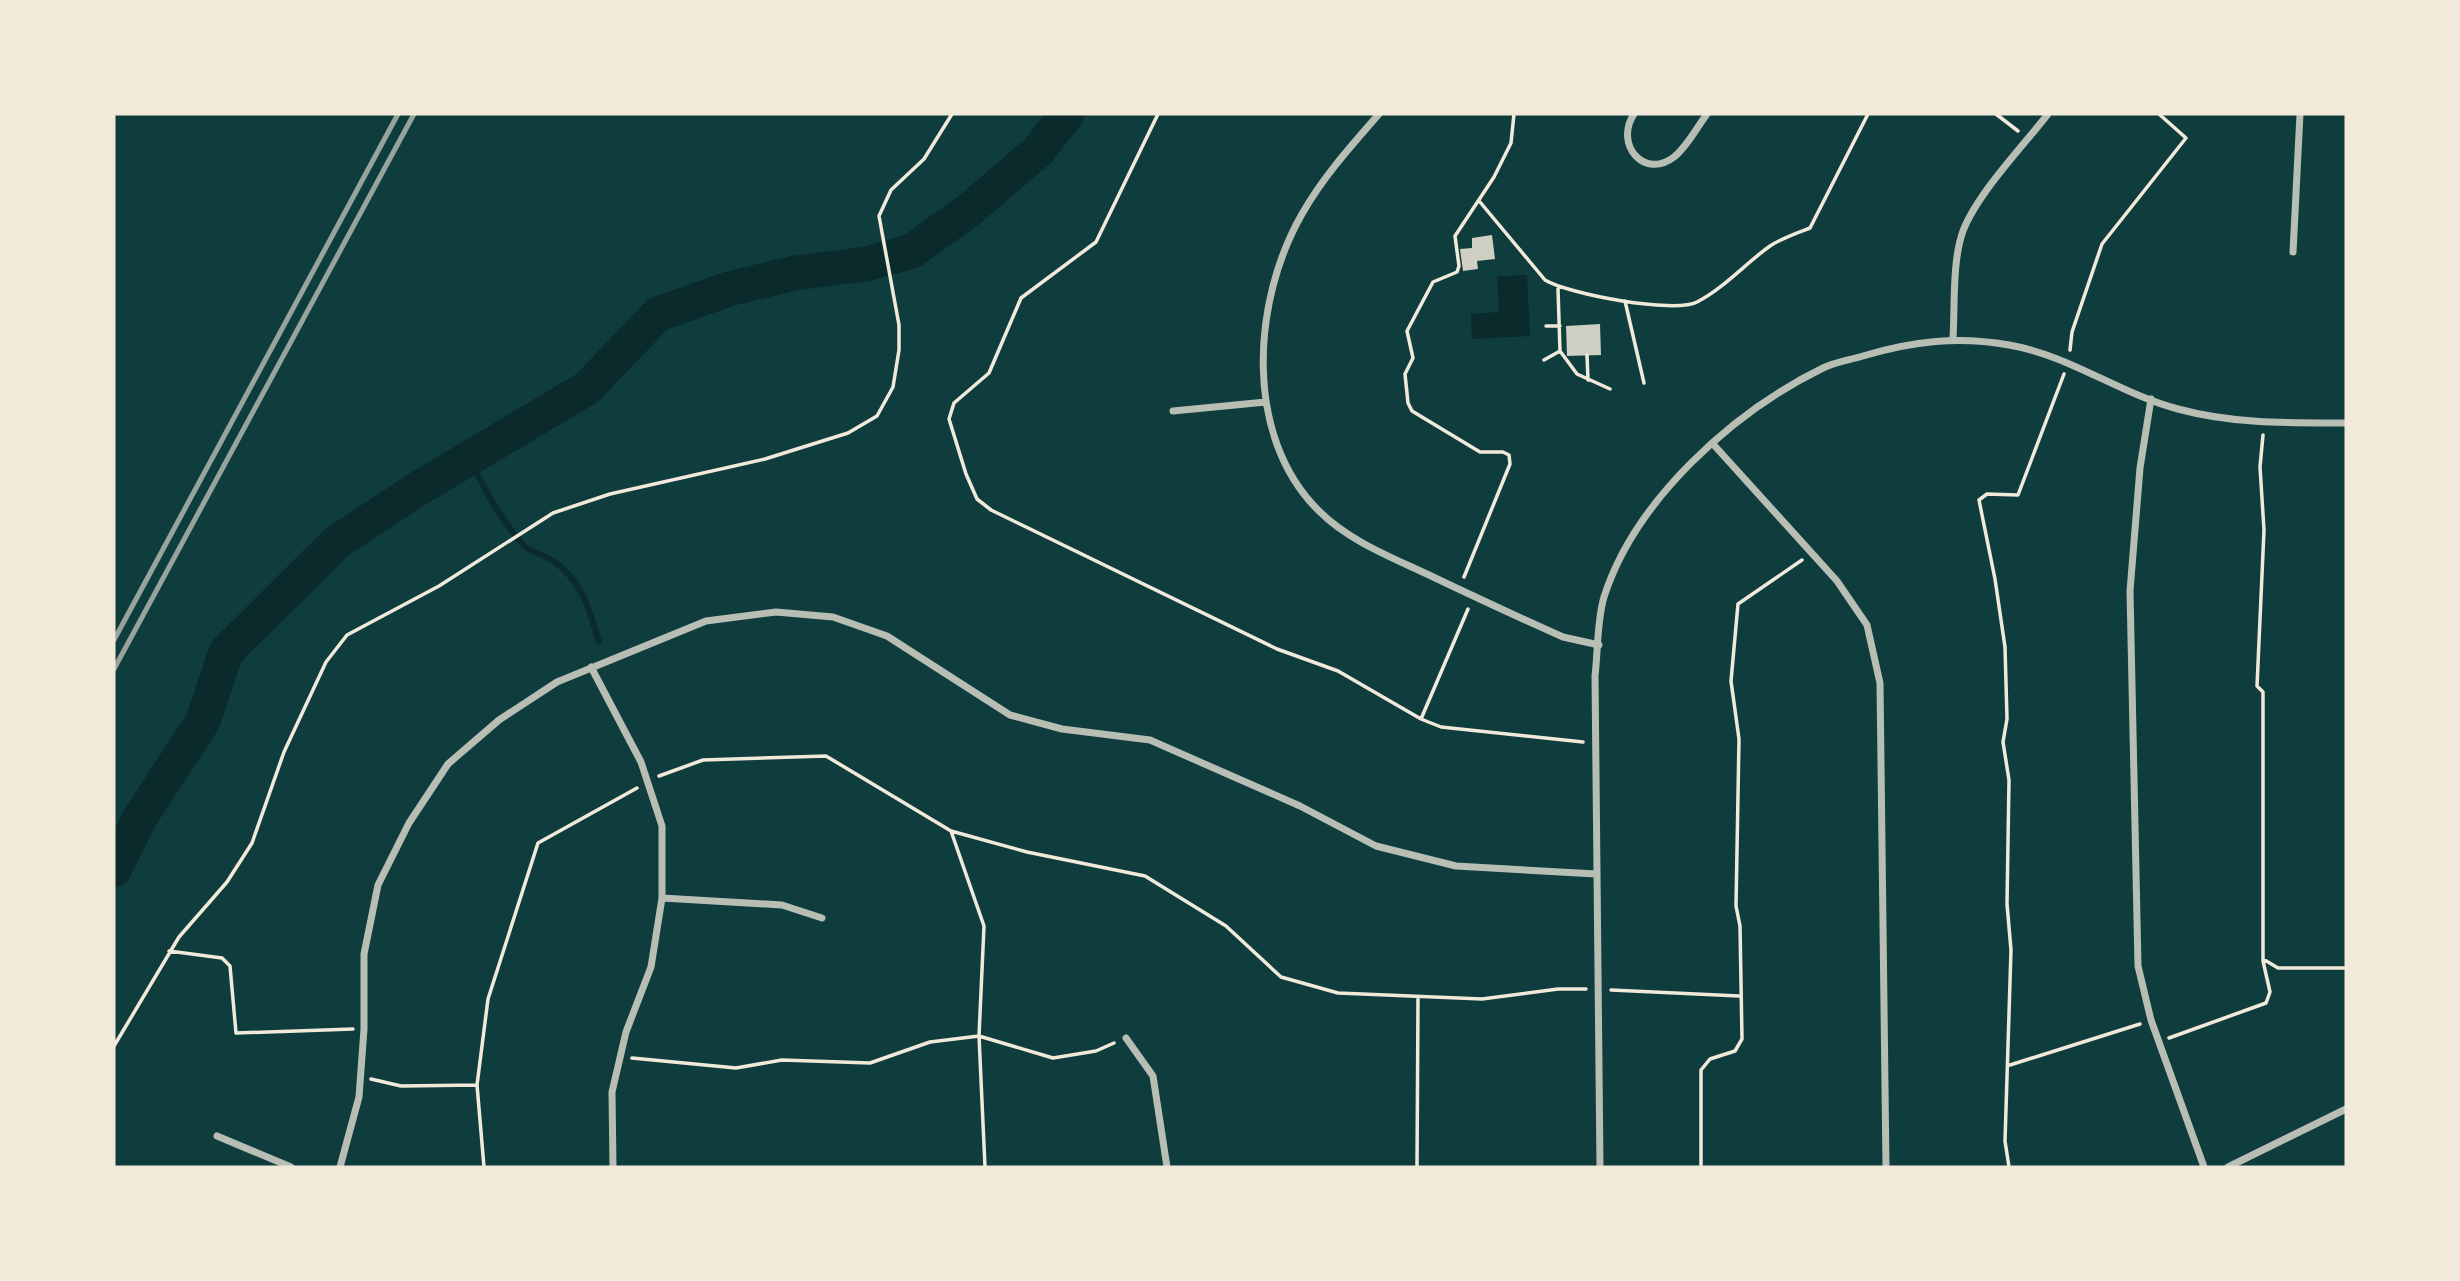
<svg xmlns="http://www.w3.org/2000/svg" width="2460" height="1281" viewBox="0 0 2460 1281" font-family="'Alegreya Sans',sans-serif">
<rect width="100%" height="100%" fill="#0f3d3e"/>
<path fill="#0a2a2b" d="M 1527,275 L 1530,336 L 1472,339 L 1471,314 L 1499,312 L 1497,276 Z"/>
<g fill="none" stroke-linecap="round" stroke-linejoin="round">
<path stroke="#0a2a2b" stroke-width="6" d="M 469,458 C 485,490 500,518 523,545 C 531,553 543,554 552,560 C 582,580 589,609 599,642"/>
<path stroke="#0a2a2b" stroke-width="35" d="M 114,870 L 139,819 L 203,721 L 226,652 L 337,542 L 416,490 L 587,388 L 658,314 L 732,288 L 795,273 L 866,264 L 912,251 L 969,210 L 1038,151 L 1067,114"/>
</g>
<path fill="#cfcfc3" d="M 1492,235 L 1495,259 L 1477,261 L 1478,269 L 1463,271 L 1460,249 L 1472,248 L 1472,238 Z
M 1600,324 L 1601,355 L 1567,356 L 1566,326 Z"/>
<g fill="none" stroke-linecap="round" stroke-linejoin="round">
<path stroke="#f1e9da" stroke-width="3.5" d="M 1158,114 L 1096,242 L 1021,298 L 989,373 L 954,403 L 949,419 L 966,474 L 977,499 L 991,510 L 1277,649 L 1338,671 L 1421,719 L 1441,727 L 1583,742
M 1996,114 L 2018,131
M 1480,202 L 1545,280 C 1568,294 1674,314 1697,302 C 1724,288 1746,263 1770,246 C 1782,238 1797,233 1810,228 L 1868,114
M 1558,289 L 1560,351 L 1577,374 L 1610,389
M 1625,301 L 1644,383
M 1546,326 L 1560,326
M 2070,350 L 2072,332 L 2102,244 L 2186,138 L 2159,114
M 1587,355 L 1588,380
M 1544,360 L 1560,351
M 2263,435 L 2260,467 L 2264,530 L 2257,686 L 2263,692 L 2263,959 L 2278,968 L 2346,968
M 1464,577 L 1510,464 L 1509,455 L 1503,452 L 1480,452 L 1412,411 L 1408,403 L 1405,374 L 1413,358 L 1407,331 L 1433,282 L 1457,272 L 1459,266 L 1455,236 L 1494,177 L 1511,143 L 1514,114
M 1421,719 L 1468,609
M 659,776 L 703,760 L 826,756 L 951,831 L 1027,852 L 1145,876 L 1226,926 L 1281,977 L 1338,993 L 1482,999 L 1558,989 L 1586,989
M 951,831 L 984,926 L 979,1036 L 985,1167
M 169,951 L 222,958 L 230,966 L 236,1033 L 353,1029
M 1611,990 L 1739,996
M 2169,1038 L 2266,1003 L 2270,992 L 2263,961
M 114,1046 L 179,937 L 227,882 L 252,843 L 284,752 L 326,662 L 347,635 L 439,586 L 553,513 L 610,494 L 765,459 L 848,433 L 877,416 L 893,387 L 899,350 L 899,325 L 879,216 L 891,190 L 924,159 L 952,114
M 632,1058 L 736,1068 L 782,1060 L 870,1063 L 930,1042 L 979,1036 L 1053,1058 L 1096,1051 L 1114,1043
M 2010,1065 L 2140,1024
M 371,1079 L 401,1086 L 477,1085
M 484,1167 L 477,1085 L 488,999 L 538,843 L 637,788
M 1417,1167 L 1418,998
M 1701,1167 L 1701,1070 L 1710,1059 L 1735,1051 L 1742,1039 L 1740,926 L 1736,906 L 1739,739 L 1731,681 L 1738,604 L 1802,560
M 2009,1167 L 2005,1141 L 2011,950 L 2007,904 L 2009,780 L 2003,742 L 2007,719 L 2005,647 L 1995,579 L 1979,500 L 1987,494 L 2018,495 L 2064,374"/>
<path stroke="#b8beb3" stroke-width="7" d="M 1379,114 C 1351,146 1323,177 1302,214 C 1252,301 1243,436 1319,511 C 1349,541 1391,557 1429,575 C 1473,596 1518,617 1563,637 L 1599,645
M 1634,114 C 1614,144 1644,180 1674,157 C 1687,147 1697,127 1707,114
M 2293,252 L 2300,114
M 1953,338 C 1955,307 1952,261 1963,231 C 1977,194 2023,146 2048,114
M 2151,399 L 2140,468 L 2130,591 L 2138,966 L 2151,1020 L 2204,1167
M 1173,411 L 1266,402
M 1713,444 L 1837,581 L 1867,625 L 1880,683 L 1886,1167
M 591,667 L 641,762 L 662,826 L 662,898 L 651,967 L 626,1032 L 612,1092 L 613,1167
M 662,898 L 782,905 L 822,918
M 1126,1038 L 1153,1076 L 1167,1167
M 217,1136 L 291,1167
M 340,1167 L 359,1097 L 364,1029 L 364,954 L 378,885 L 409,823 L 448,764 L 499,720 L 557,682 L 706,621 L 776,612 L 833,617 L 887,636 L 1010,715 L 1062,729 L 1150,740 L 1300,806 L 1376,846 L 1456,866 L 1596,874
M 1600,1167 L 1595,676 C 1598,651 1597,620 1604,597 C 1635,500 1733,412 1823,368 C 1835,362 1850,360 1863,356 C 1913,341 1958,336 2009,345 C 2069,355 2120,394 2178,409 C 2233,424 2289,423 2346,423
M 2228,1167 L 2346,1109"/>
<path stroke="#97a49c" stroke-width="5" d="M 114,640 L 398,114
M 114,669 L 414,114"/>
</g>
<rect width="2460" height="1281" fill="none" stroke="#f1e9da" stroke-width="231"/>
</svg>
